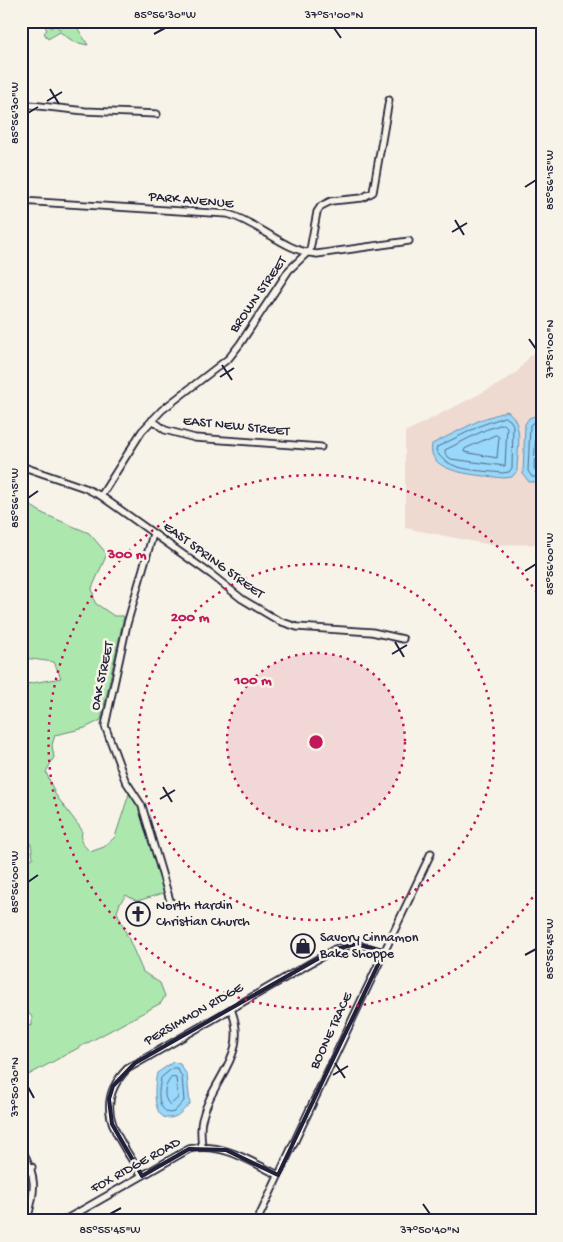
<svg xmlns="http://www.w3.org/2000/svg" width="563" height="1242" viewBox="0 0 563 1242" font-family="'Gochi Hand',sans-serif">
<rect width="100%" height="100%" fill="#f7f3e8"/>
<filter id="ink" filterUnits="userSpaceOnUse"><feTurbulence type="fractalNoise" baseFrequency=".02" numOctaves="2"/><feDisplacementMap in="SourceGraphic" scale="10" xChannelSelector="R" yChannelSelector="G"/><feConvolveMatrix kernelMatrix="1 2 1 2 8 2 1 2 1" color-interpolation-filters="sRGB"/></filter>
<g filter="url(#ink)">
<path fill="#efdad2" d="M 542,347 L 542,544 L 491,545 L 405,528 L 405,432 L 499,384 L 517,372 L 530,356 Z"/>
<path fill="#ace8ae" stroke="#678574" d="M 42,21 L 47,21 L 51,28 L 56,25 L 59,29 L 72,21 L 79,21 L 75,24 L 88,45 L 74,42 L 60,32 L 48,39 L 44,33 L 47,30 Z
M 28,504 L 44,514 L 89,533 L 107,554 L 92,588 L 95,603 L 114,616 L 124,616 L 101,720 L 85,728 L 55,735 L 52,745 L 54,757 L 46,772 L 55,794 L 82,830 L 81,842 L 90,852 L 104,847 L 115,837 L 130,791 L 140,808 L 147,827 L 164,893 L 137,901 L 126,895 L 120,903 L 117,912 L 143,972 L 160,983 L 165,996 L 161,1003 L 21,1079 L 21,1024 L 32,1026 L 32,1017 L 26,1010 L 21,1009 L 21,865 L 33,858 L 31,845 L 21,826 L 21,685 L 61,678 L 54,662 L 24,658 L 21,654 L 21,505 Z"/>
<path fill="#99d8fa" stroke="#698fae" d="M 507,411 C 525,423 517,451 517,471 L 512,477 L 503,478 C 483,475 425,475 432,444 L 480,420 Z
M 535,416 L 542,418 L 542,482 L 529,482 L 523,474 L 525,424 L 529,418 Z
M 173,1062 L 180,1064 L 187,1075 L 190,1104 C 185,1108 180,1115 174,1117 C 151,1125 154,1085 157,1073 Z"/>
<g fill="none" stroke-linecap="round" stroke-linejoin="round">
<path stroke="#526b87" stroke-width="1" d="M 505,417 L 510,420 L 513,425 L 512,468 L 509,472 L 502,473 C 481,470 446,472 436,450 L 437,447 L 482,425 Z
M 542,423 L 534,422 L 530,425 L 528,471 L 532,477 L 542,477
M 504,424 L 507,427 L 505,466 L 451,459 L 445,454 L 445,450 L 485,430 Z
M 542,429 L 536,431 L 534,468 L 536,471 L 542,471
M 496,435 L 499,437 L 497,458 L 464,452 L 465,449 Z
M 173,1068 L 177,1068 L 182,1077 L 184,1101 L 174,1112 L 169,1113 C 155,1106 159,1090 161,1078 Z
M 172,1077 L 176,1078 L 178,1098 L 170,1105 C 162,1097 164,1085 172,1077 Z"/>
<g stroke="#22223b" stroke-width="9">
<path id="minor" d="M 21,104 L 85,111 L 157,114
M 21,201 L 228,214 C 260,223 283,251 317,254 L 409,241
M 152,420 L 165,430 L 195,438 L 321,447
M 21,466 L 85,488 L 101,496 L 212,575 L 242,599 L 279,621 L 297,627 L 372,632 L 403,639
M 101,496 L 142,431 L 162,410 L 229,358 L 240,344 L 289,270 L 310,250 L 317,212 L 321,206 L 331,201 L 362,198 L 373,192 L 389,100
M 153,534 L 127,624 L 105,726 L 125,780 L 142,806 L 171,904
M 202,1147 C 201,1138 200,1128 202,1120 C 212,1077 250,1056 231,1009
M 21,1148 C 38,1178 35,1189 27,1221
M 142,1176 C 120,1139 90,1107 127,1069 L 335,949 L 357,944 L 384,952
M 21,1178 L 32,1167
M 63,1221 L 189,1149 C 222,1142 250,1161 278,1175
M 257,1221 L 431,853"/>
</g>
<use href="#minor" stroke="#f7f3e8" stroke-width="5.5"/>
</g>
</g>
<path fill="none" stroke="#22223b" stroke-width="4" stroke-linejoin="round" d="M 357,944 L 384,952 L 278,1175 L 226,1150 L 189,1149 L 142,1176 L 112,1124 L 109,1099 L 113,1086 L 135,1063 L 335,949 Z"/>
<path fill="none" stroke="#22223b" stroke-width="2" d="M 334,28 L 341,38M 154,34 L 165,28M 50,89 L 59,104M 47,101 L 62,92M 28,113 L 38,107M 525,187 L 536,180M 455,220 L 464,235M 452,232 L 467,223M 529,339 L 536,349M 222,365 L 232,380M 220,377 L 234,368M 28,498 L 38,491M 525,571 L 536,564M 395,642 L 404,657M 392,654 L 407,645M 163,787 L 172,802M 160,799 L 175,790M 28,882 L 38,875M 525,955 L 536,949M 335,1063 L 345,1078M 333,1075 L 348,1066M 28,1087 L 34,1098M 423,1204 L 430,1214M 110,1214 L 121,1208"/>
<circle cx="316" cy="742" r="89" fill="#c2185b" fill-opacity=".12"/>
<g fill="none" stroke="#c2185b" stroke-width="2.5" stroke-dasharray="2.5 5">
<circle cx="316" cy="742" r="89"/>
<circle cx="316" cy="742" r="178"/>
<path d="M541 885A267 267 0 1 1 541 599"/>
</g>
<defs>
<g id="church-ring" transform="scale(1.25)"><circle r="9.5" fill="#f7f3e8" stroke="#22223b" stroke-width="1.5"/><path d="M-1.2-6h2.4v3.5h3.3v2.4h-3.3V6h-2.4V-.1h-3.3v-2.4h3.3Z" fill="#22223b"/></g>
<g id="shop-ring" transform="scale(1.25)"><circle r="9.5" fill="#f7f3e8" stroke="#22223b" stroke-width="1.5"/><path d="M-5-2.5h2.3a2.7 3.5 0 0 1 5.4 0H5L5.5 6h-11ZM-1.5-2.5h3a1.5 2.3 0 0 0-3 0Z" fill="#22223b"/></g>
</defs>
<g fill-rule="evenodd">
<use href="#church-ring" x="138" y="914"/>
<use href="#shop-ring" x="303" y="946"/>
</g>
<g text-anchor="middle" dominant-baseline="central" stroke-width="5" stroke-linejoin="round" paint-order="stroke">
<g font-size="14" fill="#22223b" stroke="#f7f3e8">
<text transform="translate(191 201) rotate(5)">PARK AVENUE</text>
<text transform="translate(259 295) rotate(-55)">BROWN STREET</text>
<text transform="translate(236 427) rotate(6)">EAST NEW STREET</text>
<text transform="translate(213 561) rotate(36)">EAST SPRING STREET</text>
<text transform="translate(103 676) rotate(-78)">OAK STREET</text>
<text transform="translate(194 1015) rotate(-30)">PERSIMMON RIDGE</text>
<text transform="translate(332 1031) rotate(-65)">BOONE TRACE</text>
<text transform="translate(136 1166) rotate(-29)">FOX RIDGE ROAD</text>
</g>
<g font-size="14" fill="#22223b" stroke="#f7f3e8" text-anchor="start">
<text x="156" y="906">North Hardin<tspan x="156" dy="16">Christian Church</tspan></text>
<text x="320" y="938">Savory Cinnamon<tspan x="320" dy="16">Bake Shoppe</tspan></text>
</g>
</g>
<circle cx="316" cy="742" r="8" fill="#c2185b" stroke="#f7f3e8" stroke-width="2.5"/>
<g font-size="15" text-anchor="middle" font-weight="bold" fill="#c2185b" stroke="#f7f3e8" stroke-width="5" stroke-linejoin="round" paint-order="stroke">
<text x="127" y="558">300 m</text>
<text x="190" y="621">200 m</text>
<text x="253" y="684">100 m</text>
</g>
<rect width="563" height="1242" fill="none" stroke="#f7f3e8" stroke-width="55"/>
<rect x="28" y="28" width="508" height="1186" fill="none" stroke="#22223b" stroke-width="2"/>
<g font-size="12" text-anchor="middle" fill="#22223b">
<text x="165" y="18">85°56'30"W</text>
<text x="334" y="18">37°51'00"N</text>
<text transform="translate(14 113) rotate(-90)" y="4">85°56'30"W</text>
<text transform="translate(549 180) rotate(-90)" y="4">85°56'15"W</text>
<text transform="translate(549 349) rotate(-90)" y="4">37°51'00"N</text>
<text transform="translate(14 498) rotate(-90)" y="4">85°56'15"W</text>
<text transform="translate(549 564) rotate(-90)" y="4">85°56'00"W</text>
<text transform="translate(14 882) rotate(-90)" y="4">85°56'00"W</text>
<text transform="translate(549 949) rotate(-90)" y="4">85°55'45"W</text>
<text transform="translate(14 1087) rotate(-90)" y="4">37°50'30"N</text>
<text x="110" y="1233">85°55'45"W</text>
<text x="430" y="1233">37°50'40"N</text>
</g>
</svg>
